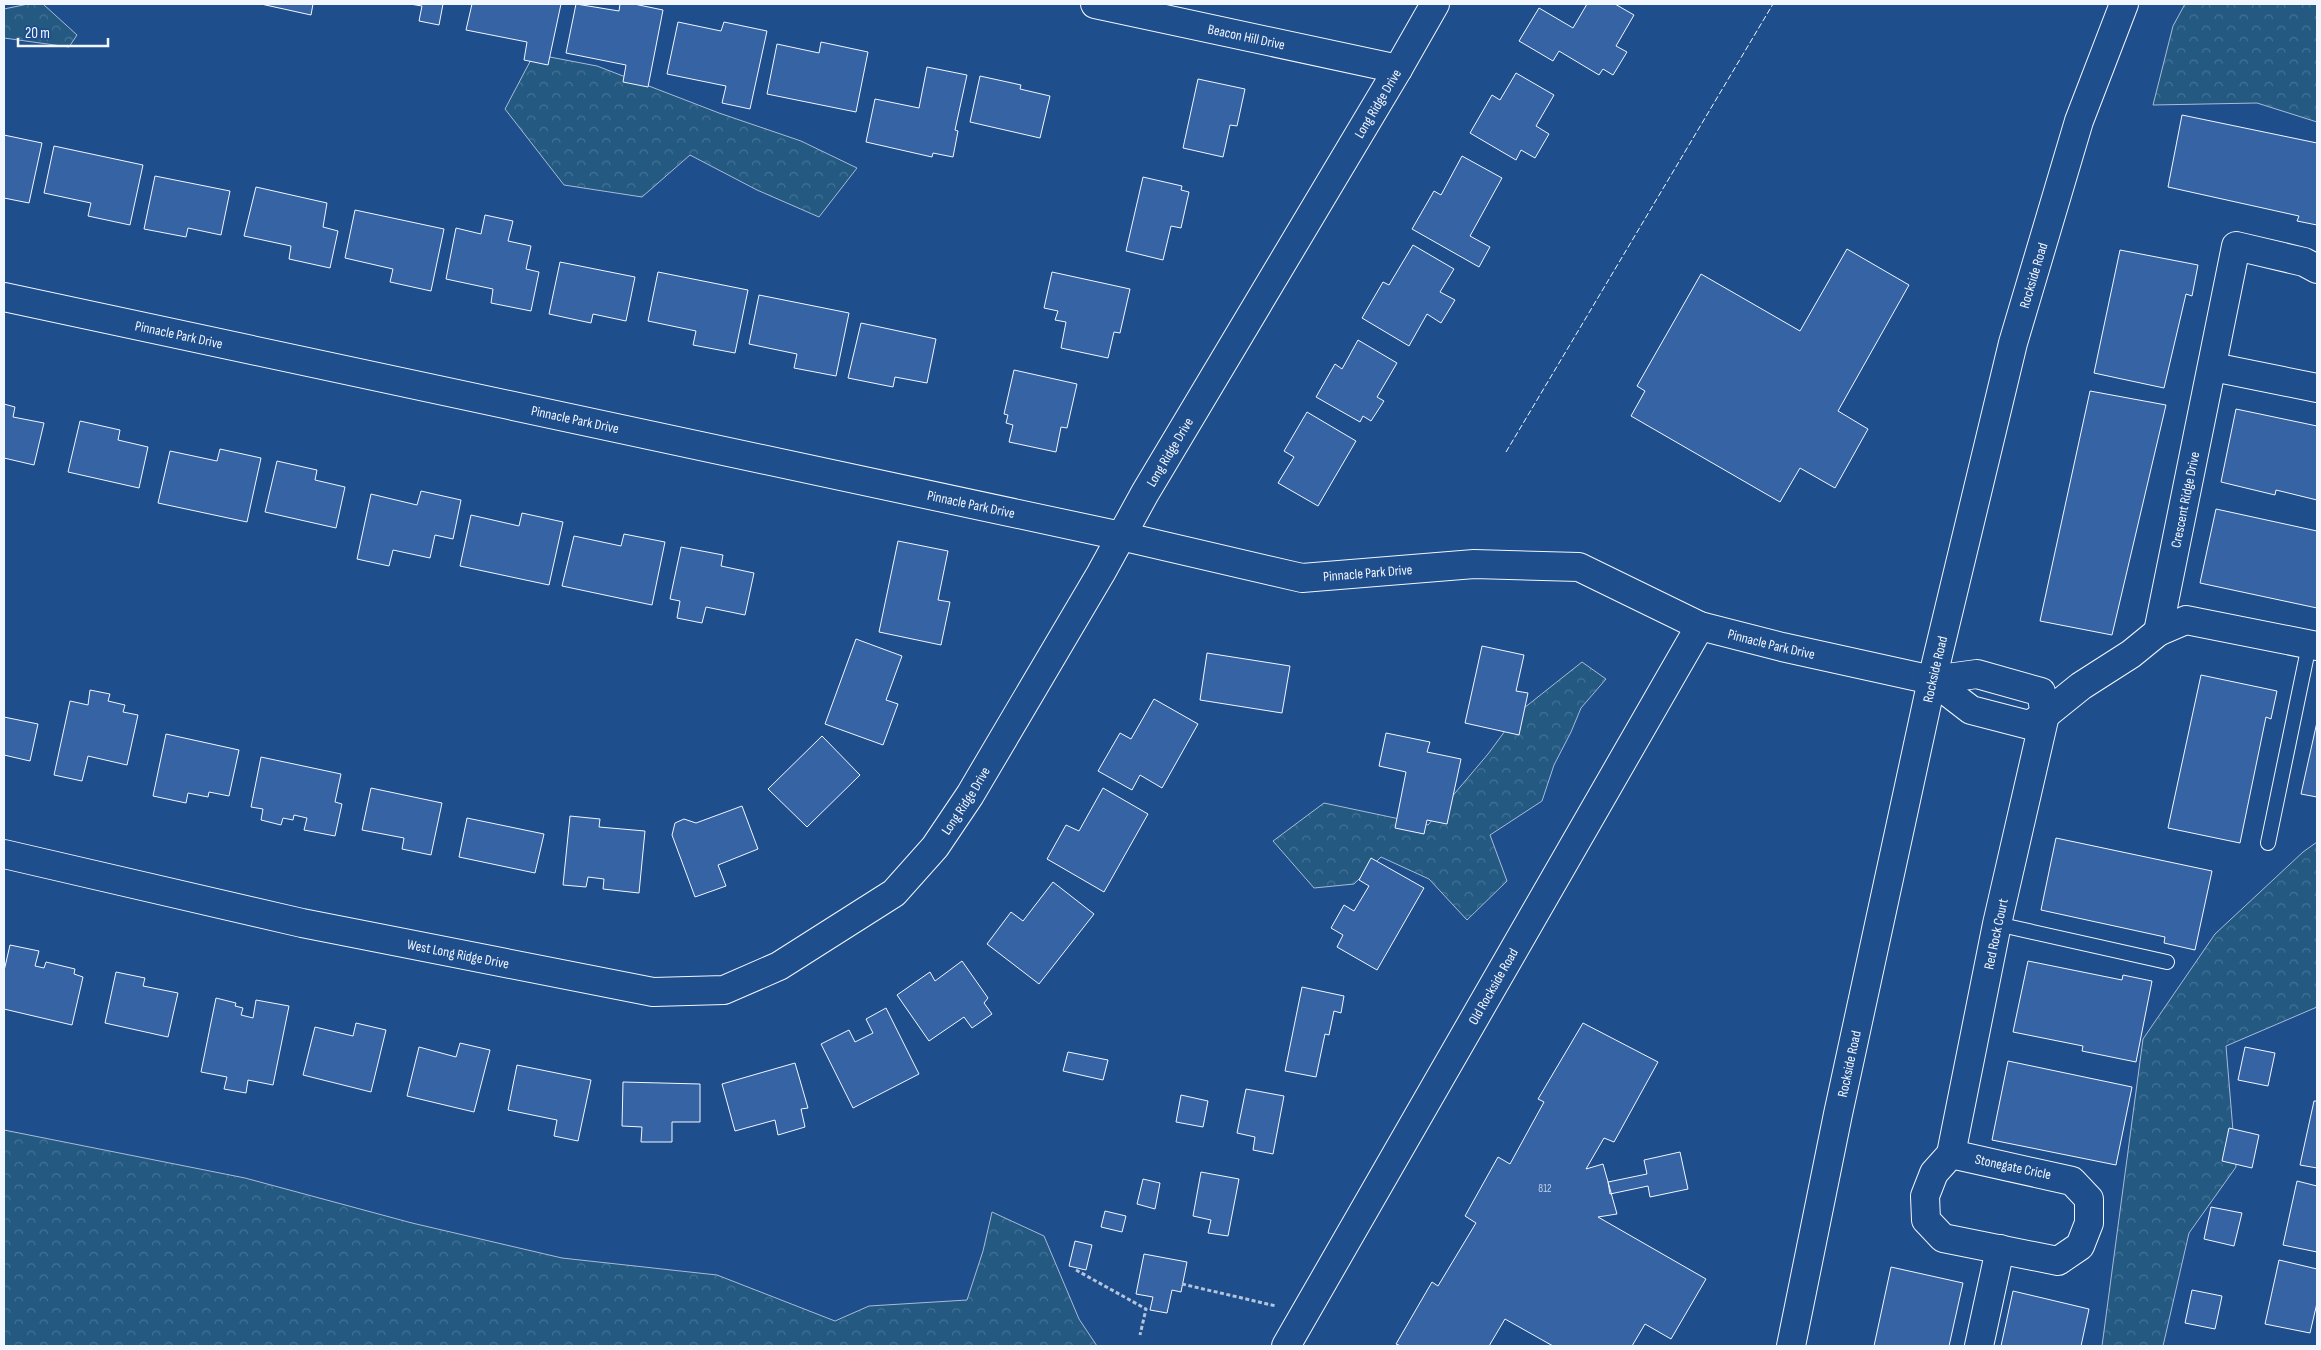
<svg xmlns="http://www.w3.org/2000/svg" width="2321" height="1350" viewBox="0 0 2321 1350" font-family="'Sofia Sans Condensed',sans-serif">
<defs>
<pattern id="forest-crowns" width="20" height="18" patternUnits="userSpaceOnUse" patternTransform="scale(1.25)"><rect width="20" height="18" fill="#245a82"/><path d="M2 6a3 3 0 1 1 6 0M12 15a3 3 0 1 1 6 0" fill="none" stroke="#447295"/></pattern>
</defs>
<rect width="100%" height="100%" fill="#1f4e8c"/>
<path fill="url(#forest-crowns)" stroke="#a8bbd7" d="M 28,4 L 43,4 L 77,35 L 69,47 L 4,38 L 4,9 Z
M 2185,4 L 2317,4 L 2317,122 L 2257,103 L 2153,105 L 2173,26 Z
M 534,54 L 597,66 L 719,113 L 801,141 L 857,168 L 819,217 L 757,190 L 690,155 L 642,197 L 564,185 L 505,109 Z
M 1582,662 L 1606,679 L 1581,708 L 1571,732 L 1554,765 L 1542,801 L 1490,835 L 1507,881 L 1467,920 L 1429,879 L 1381,857 L 1354,884 L 1314,888 L 1273,841 L 1324,803 L 1428,825 L 1488,754 L 1519,712 Z
M 2317,842 L 2317,1007 L 2226,1046 L 2236,1167 L 2189,1233 L 2163,1346 L 2102,1346 L 2143,1039 L 2215,934 L 2303,852 Z
M 4,1130 L 245,1178 L 412,1223 L 562,1258 L 717,1275 L 835,1321 L 869,1306 L 967,1300 L 983,1251 L 992,1212 L 1044,1236 L 1079,1319 L 1097,1346 L 4,1346 Z"/>
<path fill="#3563a3" stroke="#f2f6ff" d="M 261,4 L 313,4 L 311,15 Z
M 410,4 L 443,4 L 439,25 L 419,21 L 422,6 Z
M 472,4 L 561,4 L 548,65 L 524,60 L 527,42 L 466,30 Z
M 576,4 L 619,11 L 620,4 L 634,4 L 663,10 L 648,87 L 623,82 L 626,65 L 566,53 Z
M 1587,4 L 1615,4 L 1634,15 L 1616,46 L 1627,52 L 1613,75 L 1603,69 L 1599,75 L 1559,51 L 1553,61 L 1519,41 L 1539,8 L 1573,28 Z
M 678,22 L 721,31 L 724,22 L 767,31 L 750,109 L 722,103 L 726,86 L 667,74 Z
M 821,42 L 868,52 L 856,112 L 767,94 L 777,44 L 819,53 Z
M 927,67 L 967,75 L 955,130 L 958,131 L 953,157 L 933,153 L 932,157 L 866,142 L 875,99 L 919,108 Z
M 1516,73 L 1554,95 L 1536,126 L 1549,134 L 1535,158 L 1521,150 L 1516,160 L 1470,133 L 1492,95 L 1500,100 Z
M 980,76 L 1021,85 L 1020,89 L 1050,96 L 1040,138 L 970,122 Z
M 1198,79 L 1245,89 L 1237,126 L 1230,125 L 1223,157 L 1183,148 Z
M 2182,115 L 2317,143 L 2317,225 L 2297,221 L 2299,216 L 2168,187 Z
M 4,135 L 42,143 L 29,203 L 4,198 Z
M 54,146 L 143,165 L 130,225 L 88,216 L 91,203 L 44,193 Z
M 1462,156 L 1502,178 L 1470,236 L 1490,247 L 1479,267 L 1412,229 L 1434,191 L 1441,195 Z
M 155,176 L 230,191 L 221,235 L 188,228 L 186,237 L 144,229 Z
M 1143,177 L 1182,186 L 1181,190 L 1189,192 L 1181,228 L 1171,226 L 1163,260 L 1126,251 Z
M 256,187 L 327,203 L 323,227 L 338,231 L 330,268 L 289,259 L 291,246 L 244,236 Z
M 355,210 L 444,229 L 431,291 L 390,282 L 393,269 L 345,258 Z
M 485,215 L 513,221 L 508,241 L 531,246 L 526,269 L 539,272 L 531,311 L 491,303 L 493,289 L 446,279 L 456,228 L 481,234 Z
M 1413,245 L 1454,269 L 1440,292 L 1455,300 L 1441,323 L 1427,314 L 1409,346 L 1362,318 L 1383,282 L 1389,285 Z
M 1847,249 L 1909,285 L 1838,411 L 1868,429 L 1835,488 L 1800,468 L 1780,502 L 1631,416 L 1645,391 L 1637,386 L 1701,274 L 1800,331 Z
M 2120,250 L 2198,265 L 2192,296 L 2186,294 L 2164,388 L 2094,373 Z
M 560,262 L 635,277 L 626,321 L 593,314 L 591,323 L 549,314 Z
M 658,272 L 748,290 L 735,353 L 693,345 L 696,331 L 648,321 Z
M 1052,272 L 1130,289 L 1120,333 L 1114,332 L 1108,358 L 1061,348 L 1066,322 L 1055,320 L 1058,311 L 1044,308 Z
M 759,295 L 849,313 L 836,376 L 794,368 L 797,354 L 749,344 Z
M 861,323 L 936,339 L 927,383 L 895,377 L 893,387 L 848,378 Z
M 1358,340 L 1397,363 L 1377,397 L 1384,401 L 1371,421 L 1363,416 L 1360,422 L 1316,397 L 1335,364 L 1342,369 Z
M 1014,370 L 1077,384 L 1067,428 L 1061,427 L 1056,452 L 1009,442 L 1013,425 L 1006,423 L 1008,415 L 1004,414 Z
M 2090,391 L 2166,405 L 2112,635 L 2040,621 Z
M 4,404 L 15,407 L 13,417 L 44,423 L 34,465 L 4,458 Z
M 2236,409 L 2317,426 L 2317,500 L 2276,490 L 2275,495 L 2221,482 Z
M 1307,412 L 1356,441 L 1318,506 L 1278,483 L 1294,457 L 1284,451 Z
M 80,421 L 120,430 L 118,440 L 148,447 L 139,488 L 68,472 Z
M 220,449 L 261,458 L 247,522 L 158,503 L 170,451 L 217,461 Z
M 277,461 L 317,470 L 315,480 L 345,487 L 336,528 L 265,512 Z
M 421,491 L 461,500 L 453,539 L 435,535 L 430,558 L 393,550 L 389,566 L 357,559 L 371,494 L 417,505 Z
M 2216,509 L 2317,531 L 2317,608 L 2200,583 Z
M 522,513 L 563,522 L 549,585 L 460,566 L 471,515 L 519,526 Z
M 624,534 L 665,542 L 652,605 L 562,586 L 574,536 L 621,546 Z
M 898,541 L 948,551 L 938,600 L 950,602 L 941,645 L 879,632 Z
M 681,547 L 723,555 L 721,566 L 754,573 L 745,615 L 706,607 L 702,623 L 677,618 L 680,601 L 670,599 Z
M 856,639 L 902,656 L 886,700 L 898,704 L 883,745 L 825,724 Z
M 1482,646 L 1524,655 L 1516,691 L 1528,693 L 1519,735 L 1465,723 Z
M 1207,653 L 1290,666 L 1282,713 L 1200,700 Z
M 2201,675 L 2277,691 L 2271,719 L 2266,717 L 2240,843 L 2168,828 Z
M 90,690 L 110,694 L 108,701 L 125,705 L 123,712 L 138,715 L 127,765 L 88,756 L 82,781 L 54,775 L 70,701 L 88,705 Z
M 1154,699 L 1198,724 L 1162,788 L 1140,775 L 1132,790 L 1098,771 L 1120,733 L 1131,739 Z
M 4,717 L 38,724 L 30,761 L 4,755 Z
M 2317,722 L 2317,797 L 2301,794 Z
M 1386,733 L 1430,742 L 1427,752 L 1461,759 L 1447,824 L 1427,820 L 1424,834 L 1395,828 L 1406,772 L 1379,766 Z
M 166,734 L 239,750 L 229,796 L 209,792 L 208,797 L 188,793 L 186,803 L 153,796 Z
M 822,736 L 860,775 L 807,827 L 768,789 Z
M 261,757 L 341,774 L 335,802 L 342,804 L 335,836 L 304,830 L 307,818 L 294,815 L 293,820 L 283,818 L 281,825 L 261,820 L 263,809 L 251,807 Z
M 371,788 L 442,803 L 431,855 L 402,849 L 404,838 L 362,830 Z
M 1103,788 L 1148,814 L 1104,892 L 1047,859 L 1066,825 L 1079,831 Z
M 742,806 L 758,849 L 718,865 L 726,886 L 695,897 L 672,835 L 675,823 L 684,819 L 696,823 Z
M 570,816 L 600,819 L 599,827 L 645,831 L 639,893 L 603,889 L 604,879 L 588,877 L 586,887 L 563,885 Z
M 467,818 L 544,834 L 535,873 L 459,857 Z
M 2056,838 L 2212,871 L 2195,950 L 2164,943 L 2165,937 L 2041,910 Z
M 1371,858 L 1424,888 L 1377,970 L 1337,947 L 1343,935 L 1331,928 L 1344,905 L 1354,911 L 1369,886 L 1359,880 Z
M 1053,882 L 1094,914 L 1039,984 L 987,944 L 1011,912 L 1023,921 Z
M 10,945 L 39,951 L 35,966 L 44,968 L 46,962 L 75,969 L 74,974 L 83,977 L 72,1025 L 4,1009 L 4,971 Z
M 962,961 L 988,998 L 984,1003 L 992,1014 L 972,1028 L 964,1017 L 929,1041 L 897,995 L 930,972 L 935,981 Z
M 2028,961 L 2122,980 L 2123,975 L 2152,981 L 2136,1062 L 2082,1051 L 2083,1046 L 2013,1032 Z
M 116,972 L 145,978 L 143,986 L 178,993 L 168,1037 L 105,1023 Z
M 1302,987 L 1344,996 L 1341,1013 L 1334,1011 L 1329,1035 L 1325,1034 L 1316,1077 L 1285,1071 Z
M 216,998 L 236,1003 L 235,1006 L 243,1008 L 241,1015 L 253,1018 L 256,1000 L 289,1006 L 273,1085 L 248,1080 L 246,1093 L 224,1089 L 227,1077 L 201,1072 Z
M 886,1008 L 919,1074 L 853,1108 L 821,1044 L 849,1030 L 855,1042 L 873,1033 L 866,1019 Z
M 356,1023 L 386,1030 L 371,1092 L 303,1075 L 315,1027 L 353,1036 Z
M 1583,1023 L 1658,1062 L 1614,1142 L 1604,1138 L 1586,1169 L 1603,1164 L 1617,1214 L 1598,1217 L 1706,1279 L 1671,1339 L 1645,1324 L 1632,1346 L 1553,1346 L 1505,1319 L 1489,1346 L 1401,1346 L 1396,1344 L 1432,1282 L 1438,1286 L 1476,1223 L 1465,1216 L 1498,1157 L 1510,1164 L 1544,1102 L 1538,1099 Z
M 460,1043 L 490,1050 L 474,1112 L 407,1096 L 419,1047 L 456,1057 Z
M 2245,1047 L 2275,1053 L 2268,1086 L 2238,1080 Z
M 1068,1052 L 1108,1060 L 1103,1080 L 1063,1071 Z
M 2008,1061 L 2132,1087 L 2116,1165 L 1992,1140 Z
M 795,1063 L 808,1108 L 801,1109 L 805,1127 L 778,1135 L 775,1120 L 735,1131 L 722,1084 Z
M 517,1065 L 591,1080 L 578,1141 L 554,1136 L 557,1120 L 508,1110 Z
M 623,1082 L 700,1084 L 700,1122 L 672,1122 L 672,1142 L 641,1142 L 642,1127 L 622,1126 Z
M 1246,1089 L 1284,1096 L 1273,1154 L 1253,1150 L 1255,1137 L 1237,1133 Z
M 1181,1095 L 1208,1101 L 1203,1127 L 1176,1122 Z
M 2314,1101 L 2317,1101 L 2317,1168 L 2300,1165 Z
M 2229,1128 L 2259,1135 L 2252,1168 L 2222,1161 Z
M 1680,1152 L 1688,1189 L 1650,1197 L 1648,1186 L 1610,1194 L 1608,1182 L 1647,1174 L 1644,1160 Z
M 1201,1172 L 1239,1179 L 1228,1236 L 1208,1233 L 1211,1220 L 1193,1216 Z
M 1143,1179 L 1160,1183 L 1155,1209 L 1137,1204 Z
M 2297,1181 L 2317,1186 L 2317,1252 L 2283,1245 Z
M 2211,1207 L 2242,1213 L 2234,1246 L 2204,1239 Z
M 1105,1211 L 1126,1216 L 1122,1232 L 1101,1227 Z
M 1075,1241 L 1092,1245 L 1086,1270 L 1069,1266 Z
M 1144,1254 L 1187,1262 L 1181,1292 L 1172,1290 L 1167,1313 L 1150,1310 L 1153,1297 L 1136,1294 Z
M 2279,1260 L 2317,1269 L 2317,1303 L 2310,1333 L 2265,1324 Z
M 1891,1267 L 1963,1283 L 1949,1346 L 1874,1346 Z
M 2192,1290 L 2222,1296 L 2215,1329 L 2185,1323 Z
M 2013,1291 L 2089,1309 L 2081,1346 L 2001,1346 Z"/>
<g fill="none" stroke-linecap="round" stroke-linejoin="round">
<g stroke="#f2f6ff" stroke-width="16">
<path id="service" d="M 2268,843 L 2309,645
M 1997,924 L 2167,962"/>
</g>
<g stroke="#f2f6ff" stroke-width="30">
<g id="minor">
<path id="s1" d="M 1095,4 L 1398,69"/>
<path id="s2" d="M 4,297 L 1121,536 L 1302,578 L 1474,564 L 1579,567 L 1700,626 L 1782,647 L 1932,680 L 1977,674 L 2041,692 L 2045,715 L 1997,924 L 1951,1154"/>
<path d="M 2213,367 L 2317,388"/>
<path id="s3" d="M 2158,632 L 2236,246 L 2304,262 L 2317,269"/>
<path d="M 1932,680 L 1971,710 L 2029,725 L 2045,715 L 2081,686 L 2131,654 L 2158,632 L 2186,620 L 2317,646"/>
<path id="s4" d="M 4,854 L 302,923 L 653,992 L 724,990 L 779,966 L 894,893 L 935,847 L 970,795 L 1101,573 L 1145,493 L 1398,69 L 1435,4"/>
<path d="M 1951,1154 L 2072,1181 L 2089,1199 L 2089,1223 L 2080,1246 L 2058,1261 L 1943,1238 L 1926,1220 L 1925,1196 L 1934,1173 Z"/>
<path id="s5" d="M 1286,1346 L 1700,626"/>
<path d="M 1979,1346 L 2000,1249"/>
</g>
</g>
<g stroke="#f2f6ff" stroke-width="30">
<g id="primary">
<path id="s6" d="M 1791,1346 L 1838,1114 L 1932,680 L 2013,343 L 2079,121 L 2124,4"/>
</g>
</g>
<path stroke="#b3c4dc" stroke-width="3" stroke-dasharray="4 2.5" stroke-linecap="butt" d="M 1076,1270 L 1146,1309 L 1140,1335
M 1182,1284 L 1276,1306"/>
<use href="#service" stroke="#1f4e8c" stroke-width="14"/>
<use href="#minor" stroke="#1f4e8c" stroke-width="28"/>
<use href="#primary" stroke="#1f4e8c" stroke-width="28"/>
<path stroke="#f2f6ff" stroke-width="1" stroke-dasharray="6 2.5" stroke-linecap="butt" d="M 1506,452 L 1773,4"/>
</g>
<g text-anchor="middle" dominant-baseline="central" stroke-width="4" stroke-linejoin="round" paint-order="stroke">
<g font-size="11" fill="#c3d1e8">
<text x="1545" y="1188">812</text>
</g>
<g font-size="14" fill="#f2f6ff" stroke="#1f4e8c">
<text stroke="none"><textPath href="#s1" startOffset="155">Beacon Hill Drive</textPath></text>
<text stroke="none"><textPath href="#s4" startOffset="1858">Long Ridge Drive</textPath></text>
<text stroke="none"><textPath href="#s6" startOffset="1098">Rockside Road</textPath></text>
<text stroke="none"><textPath href="#s2" startOffset="179">Pinnacle Park Drive</textPath></text>
<text stroke="none"><textPath href="#s2" startOffset="584">Pinnacle Park Drive</textPath></text>
<text stroke="none"><textPath href="#s4" startOffset="1452">Long Ridge Drive</textPath></text>
<text stroke="none"><textPath href="#s3" startOffset="135">Crescent Ridge Drive</textPath></text>
<text stroke="none"><textPath href="#s2" startOffset="989">Pinnacle Park Drive</textPath></text>
<text stroke="none"><textPath href="#s2" startOffset="1394">Pinnacle Park Drive</textPath></text>
<text stroke="none"><textPath href="#s2" startOffset="1814">Pinnacle Park Drive</textPath></text>
<text stroke="none"><textPath href="#s6" startOffset="692">Rockside Road</textPath></text>
<text stroke="none"><textPath href="#s4" startOffset="1048">Long Ridge Drive</textPath></text>
<text transform="translate(1996 934) rotate(-78)">Red Rock Court</text>
<text stroke="none"><textPath href="#s4" startOffset="465">West Long Ridge Drive</textPath></text>
<text stroke="none"><textPath href="#s5" startOffset="415">Old Rockside Road</textPath></text>
<text stroke="none"><textPath href="#s6" startOffset="288">Rockside Road</textPath></text>
<text transform="translate(2013 1167) rotate(12)">Stonegate Cricle</text>
</g>
</g>
<rect width="2321" height="1350" fill="none" stroke="#f2f6ff" stroke-width="10"/>
<path d="M18 38v8h90v-8" fill="none" stroke="#f2f6ff" stroke-width="2.5"/>
<text x="25" y="38" font-size="15" fill="#f2f6ff" stroke="#1f4e8c" stroke-width="4" paint-order="stroke">20 m</text>
</svg>
